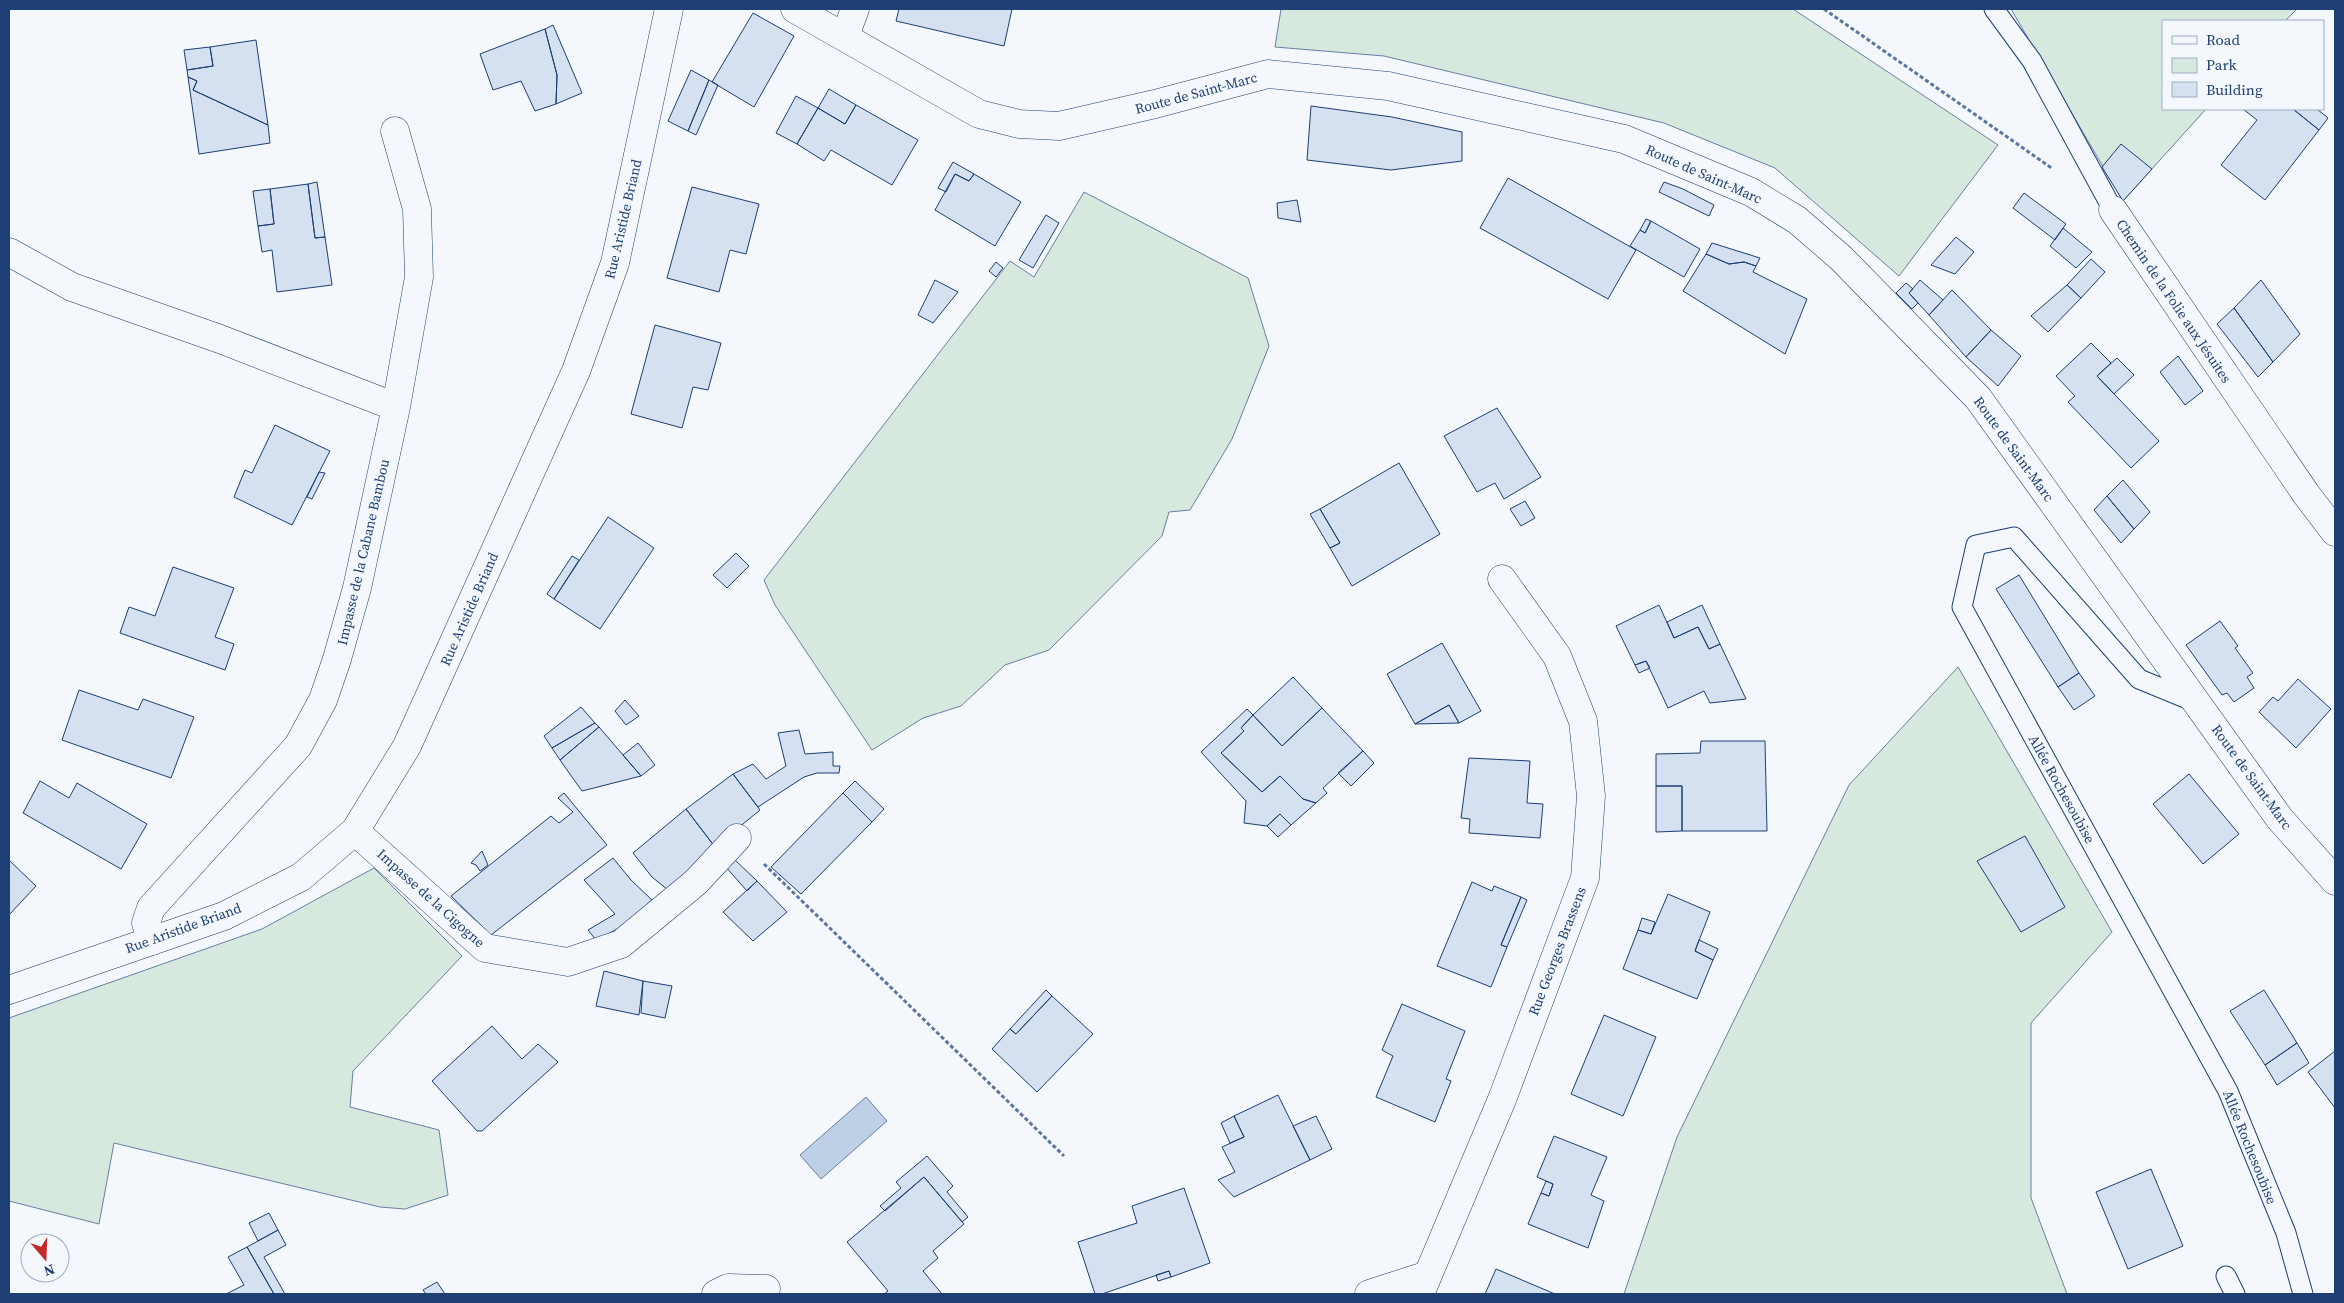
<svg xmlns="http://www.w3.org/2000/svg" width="2344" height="1303" viewBox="0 0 2344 1303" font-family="'Source Serif 4',serif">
<rect width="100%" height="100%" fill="#f4f7fb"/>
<path fill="#d7e8df" stroke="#687fa3" d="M 1281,9 L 1793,9 L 1998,145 L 1899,276 L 1775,168 L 1664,123 L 1384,56 L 1275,47 Z
M 2011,9 L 2297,9 L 2285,21 L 2163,21 L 2163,109 L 2206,109 L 2123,201 Z
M 1084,192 L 1248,278 L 1269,346 L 1232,439 L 1190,510 L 1169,512 L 1162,536 L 1049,650 L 1005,665 L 961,706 L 923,718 L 872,750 L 775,605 L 764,580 L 1010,261 L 1034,277 Z
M 1958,667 L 2112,932 L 2031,1023 L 2031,1198 L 2067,1294 L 1624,1294 L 1677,1137 L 1849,785 Z
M 374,868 L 462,956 L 353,1071 L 350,1107 L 439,1130 L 448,1195 L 405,1209 L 380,1207 L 114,1143 L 99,1224 L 9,1201 L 9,1018 L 262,929 Z"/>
<path fill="#bed0e5" stroke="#687fa3" d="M 866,1097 L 887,1121 L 821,1179 L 800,1155 Z"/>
<path fill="#d5e0f0" stroke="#1d3f73" d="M 899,9 L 1012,9 L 1004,46 L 896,21 Z
M 753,13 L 794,36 L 754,107 L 712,82 Z
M 553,25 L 582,93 L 556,104 L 557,75 L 545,29 Z
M 545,29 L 557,75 L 556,104 L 535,111 L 521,81 L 493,90 L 480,54 Z
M 256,40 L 268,125 L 193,90 L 197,81 L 188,77 L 187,70 L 213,66 L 210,47 Z
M 210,47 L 213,66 L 187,70 L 184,50 Z
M 691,70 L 709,80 L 688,131 L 668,121 Z
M 188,77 L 197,81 L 193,90 L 268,125 L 270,143 L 199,154 Z
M 709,80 L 718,85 L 696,135 L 688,131 Z
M 829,89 L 856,105 L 845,124 L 818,108 Z
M 796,96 L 818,108 L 797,144 L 776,133 Z
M 856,105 L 918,140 L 892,185 L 831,150 L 824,161 L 797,144 L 818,108 L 845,124 Z
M 1311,106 L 1392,117 L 1462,132 L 1462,161 L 1391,170 L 1307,160 Z
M 2243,109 L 2293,109 L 2319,130 L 2265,200 L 2221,165 L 2257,120 Z
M 2293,109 L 2317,109 L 2328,118 L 2319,130 Z
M 2121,144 L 2152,169 L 2123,201 L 2102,167 Z
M 953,162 L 974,174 L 969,181 L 955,174 L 946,192 L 938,188 Z
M 955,174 L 969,181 L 974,174 L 1021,202 L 995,246 L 935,210 Z
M 1508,178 L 1636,250 L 1608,299 L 1480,228 Z
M 317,182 L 325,237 L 315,238 L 308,184 Z
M 1664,182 L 1683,189 L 1714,205 L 1709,216 L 1659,192 Z
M 308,184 L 315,238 L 325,237 L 332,285 L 277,292 L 272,250 L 262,252 L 258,226 L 274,224 L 270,189 Z
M 692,187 L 759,204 L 746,254 L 730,250 L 719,292 L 667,278 Z
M 270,189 L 274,224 L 258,226 L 253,191 Z
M 2024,193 L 2066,224 L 2055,240 L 2013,208 Z
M 1297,200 L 1301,222 L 1278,218 L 1277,203 Z
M 1046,215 L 1059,223 L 1033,268 L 1019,260 Z
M 1646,219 L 1651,221 L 1645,233 L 1640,230 Z
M 1651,221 L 1700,249 L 1684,277 L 1630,246 L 1640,230 L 1645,233 Z
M 2063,228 L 2092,252 L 2076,268 L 2050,246 Z
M 1956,237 L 1974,252 L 1955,274 L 1931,265 Z
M 1712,243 L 1760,258 L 1756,266 L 1744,262 L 1729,264 L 1706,254 Z
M 1706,254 L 1729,264 L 1744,262 L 1756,266 L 1753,272 L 1807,299 L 1785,354 L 1683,291 Z
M 2091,259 L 2105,272 L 2081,298 L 2067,285 Z
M 996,262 L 1003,268 L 996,277 L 989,271 Z
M 935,280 L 958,292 L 933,323 L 918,315 Z
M 1920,280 L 1943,300 L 1929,315 L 1909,293 Z
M 2261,280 L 2300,334 L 2273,362 L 2234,308 Z
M 1906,283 L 1913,289 L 1909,293 L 1918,303 L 1912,309 L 1896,293 Z
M 2067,285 L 2081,298 L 2048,332 L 2031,316 Z
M 1952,290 L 1991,330 L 1966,357 L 1929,315 Z
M 2234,308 L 2273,362 L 2258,377 L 2217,324 Z
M 655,325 L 721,343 L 708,390 L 693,387 L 682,428 L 631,414 Z
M 1991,330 L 2021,356 L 1998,386 L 1966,357 Z
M 2091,343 L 2111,363 L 2097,376 L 2159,441 L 2131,468 L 2068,402 L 2075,396 L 2056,376 Z
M 2178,356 L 2203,391 L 2185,405 L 2160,372 Z
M 2117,358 L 2134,375 L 2114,394 L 2097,376 Z
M 1497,408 L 1541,477 L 1504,499 L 1495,483 L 1477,492 L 1444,436 Z
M 275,425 L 330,451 L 292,525 L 234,497 L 245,470 L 252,473 Z
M 1399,463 L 1440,534 L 1352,586 L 1330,548 L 1340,543 L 1320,509 Z
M 319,472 L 325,473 L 312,499 L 307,497 Z
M 2123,480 L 2150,512 L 2134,529 L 2107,496 Z
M 2107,496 L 2134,529 L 2121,543 L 2094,510 Z
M 1525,501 L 1535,518 L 1521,526 L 1510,509 Z
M 1320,509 L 1340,543 L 1330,548 L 1310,514 Z
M 608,517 L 654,548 L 600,629 L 554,599 Z
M 736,553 L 749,566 L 727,588 L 713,575 Z
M 572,556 L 579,560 L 554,599 L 547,594 Z
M 173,567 L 234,588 L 215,637 L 234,644 L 225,670 L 120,633 L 129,607 L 155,616 Z
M 2019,575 L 2079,673 L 2058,687 L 1996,589 Z
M 1659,605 L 1674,638 L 1698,627 L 1709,649 L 1720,644 L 1746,699 L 1710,703 L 1704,691 L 1668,708 L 1646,661 L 1635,665 L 1616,626 Z
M 1702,605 L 1720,644 L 1709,649 L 1698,627 L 1674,638 L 1667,622 Z
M 2220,621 L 2238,646 L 2235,648 L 2253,673 L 2247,677 L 2254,688 L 2234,702 L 2227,693 L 2222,695 L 2186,645 Z
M 1442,643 L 1481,711 L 1459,723 L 1449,705 L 1415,724 L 1387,674 Z
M 1646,661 L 1650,668 L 1639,673 L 1635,665 Z
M 2079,673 L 2095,696 L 2074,710 L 2058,687 Z
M 1293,677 L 1322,708 L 1282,746 L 1253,715 Z
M 2298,679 L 2331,709 L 2296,748 L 2259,712 L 2273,697 L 2278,701 Z
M 79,690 L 138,710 L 143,699 L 194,717 L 171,778 L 62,740 Z
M 625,700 L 639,716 L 626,725 L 615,711 Z
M 1449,705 L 1459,723 L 1415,724 Z
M 581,707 L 595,723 L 552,748 L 544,736 Z
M 1322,708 L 1363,751 L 1323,788 L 1327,793 L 1316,803 L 1303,799 L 1280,776 L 1262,792 L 1221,753 L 1244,731 L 1241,728 L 1253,715 L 1282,746 Z
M 1247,709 L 1253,715 L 1241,728 L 1244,731 L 1221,753 L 1262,792 L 1280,776 L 1303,799 L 1316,803 L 1291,825 L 1280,814 L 1267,826 L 1244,823 L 1246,801 L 1201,752 Z
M 595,723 L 599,727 L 560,760 L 552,748 Z
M 599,727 L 641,776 L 582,791 L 560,760 Z
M 799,730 L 805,754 L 833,752 L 833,766 L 840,766 L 839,773 L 817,773 L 804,777 L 758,807 L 733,774 L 753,764 L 766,779 L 786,766 L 778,733 Z
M 1701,741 L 1765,741 L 1767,831 L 1682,831 L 1682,786 L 1656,786 L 1656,754 L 1700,753 Z
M 638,743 L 655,765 L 641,776 L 623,755 Z
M 1363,751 L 1374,763 L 1351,786 L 1338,773 Z
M 1469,758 L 1530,761 L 1527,803 L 1543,804 L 1540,838 L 1469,833 L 1470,819 L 1461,818 Z
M 733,774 L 760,810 L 715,847 L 686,809 Z
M 2189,774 L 2239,834 L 2203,864 L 2153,804 Z
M 40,781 L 69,798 L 77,783 L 147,824 L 121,869 L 23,813 Z
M 855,781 L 884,809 L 872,822 L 843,793 Z
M 1656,786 L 1682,786 L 1682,831 L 1656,832 Z
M 564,793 L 607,845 L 491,935 L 451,896 L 551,816 L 559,823 L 573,812 L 558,798 Z
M 843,793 L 872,822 L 801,894 L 771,867 Z
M 686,809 L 715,847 L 668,890 L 652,877 L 633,853 Z
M 1280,814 L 1291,825 L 1278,837 L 1267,826 Z
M 2025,836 L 2065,907 L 2021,932 L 1977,861 Z
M 482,851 L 488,865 L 480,871 L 476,865 L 471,863 Z
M 613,858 L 631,880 L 652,900 L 625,925 L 596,940 L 588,930 L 615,914 L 584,880 Z
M 733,858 L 757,881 L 747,891 L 725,866 Z
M 9,860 L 36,886 L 9,915 Z
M 757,881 L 787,912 L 753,941 L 723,912 Z
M 1472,882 L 1492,891 L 1494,886 L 1521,897 L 1501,945 L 1507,947 L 1491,987 L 1437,966 Z
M 1668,894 L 1710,912 L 1695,951 L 1713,960 L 1697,999 L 1623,969 L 1638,930 L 1651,934 Z
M 1521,897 L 1527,900 L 1507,947 L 1501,945 Z
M 1642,918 L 1655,922 L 1651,934 L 1638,930 Z
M 1699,940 L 1718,949 L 1713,960 L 1695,951 Z
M 604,971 L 643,981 L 639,1015 L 596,1006 Z
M 643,981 L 672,986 L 665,1018 L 641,1013 Z
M 1046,990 L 1052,996 L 1016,1034 L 1010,1029 Z
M 2264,990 L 2297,1043 L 2265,1065 L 2230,1011 Z
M 1052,996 L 1093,1034 L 1037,1092 L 992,1049 L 1010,1029 L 1016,1034 Z
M 1402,1004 L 1465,1031 L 1446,1079 L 1451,1081 L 1435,1122 L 1376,1097 L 1393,1056 L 1382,1050 Z
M 1604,1015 L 1656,1037 L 1623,1116 L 1571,1094 Z
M 492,1026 L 522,1059 L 538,1044 L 558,1062 L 482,1131 L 477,1131 L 432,1081 Z
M 2297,1043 L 2309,1063 L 2277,1085 L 2265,1065 Z
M 2335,1051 L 2335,1108 L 2308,1072 Z
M 1278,1095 L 1310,1160 L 1234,1197 L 1218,1180 L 1235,1172 L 1222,1147 L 1244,1137 L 1234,1116 Z
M 1234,1116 L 1244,1137 L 1230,1143 L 1221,1123 Z
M 1316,1116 L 1332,1149 L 1310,1160 L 1293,1126 Z
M 1554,1136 L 1607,1157 L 1591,1195 L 1604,1201 L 1588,1248 L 1528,1224 L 1541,1193 L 1549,1196 L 1553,1184 L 1537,1177 Z
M 927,1156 L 953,1186 L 947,1192 L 968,1217 L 962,1222 L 924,1177 L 885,1211 L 880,1206 L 901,1188 L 896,1182 Z
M 2151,1169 L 2183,1246 L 2128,1269 L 2096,1192 Z
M 924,1177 L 964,1224 L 933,1251 L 938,1258 L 923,1271 L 942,1294 L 884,1294 L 888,1291 L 847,1242 Z
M 1546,1181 L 1553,1184 L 1549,1196 L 1541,1193 Z
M 1184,1188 L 1210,1263 L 1171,1277 L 1169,1271 L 1102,1294 L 1095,1294 L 1078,1242 L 1137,1223 L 1132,1206 Z
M 269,1213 L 278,1230 L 258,1241 L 249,1223 Z
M 278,1230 L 286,1245 L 264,1257 L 285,1294 L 274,1294 L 247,1247 Z
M 247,1247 L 274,1294 L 226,1294 L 244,1285 L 228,1257 Z
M 1496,1269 L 1555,1294 L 1485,1294 Z
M 1169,1271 L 1171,1277 L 1158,1281 L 1156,1275 Z
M 437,1282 L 445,1294 L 426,1294 L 423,1290 Z"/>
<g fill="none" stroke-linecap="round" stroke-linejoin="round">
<g stroke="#1d3f73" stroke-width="21">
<path id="lane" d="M 1994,9 L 2032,61 L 2113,210
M 2195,702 L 2139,679 L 2014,537 L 1976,545 L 1962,607 L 2228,1091 L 2286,1233 L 2303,1294
M 2226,1276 L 2235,1294"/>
</g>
<g stroke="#1d3f73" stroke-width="29">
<path id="street" d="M 845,36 L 855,9
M 2113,210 L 2306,494 L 2335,532
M 9,252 L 72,287 L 220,339 L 396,407
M 355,831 L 485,948 L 568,962 L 621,944 L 696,882 L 737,838
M 152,941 L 146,923 L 151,908 L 298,746 L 323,700 L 337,659 L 357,588 L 396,407 L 419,277 L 417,209 L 395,131
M 716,1294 L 728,1288 L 766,1289
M 1369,1294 L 1428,1275
M 1420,1294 L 1503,1097 L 1585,878 L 1591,796 L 1583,721 L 1557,656 L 1502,579"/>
</g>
<g stroke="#1d3f73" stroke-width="29">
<path id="secondary" d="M 795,9 L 979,114 L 1019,124 L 1059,126 L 1155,104 L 1268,74 L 1388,86 L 1624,139 L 1751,192 L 1797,220 L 1841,258 L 1978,398 L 2280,819 L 2335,881
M 9,990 L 224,916 L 301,877 L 355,831 L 407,746 L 576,371 L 615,263 L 669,9"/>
</g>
<path stroke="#5e769c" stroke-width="3" stroke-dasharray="4 2.5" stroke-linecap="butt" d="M 1824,9 L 2053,169
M 764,864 L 1064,1156"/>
<use href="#lane" stroke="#f4f7fb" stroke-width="19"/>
<use href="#street" stroke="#f4f7fb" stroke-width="28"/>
<use href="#secondary" stroke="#f4f7fb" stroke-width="28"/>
</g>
<g text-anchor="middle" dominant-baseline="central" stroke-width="4" stroke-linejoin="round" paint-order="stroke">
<g font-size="14" fill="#1d3f73" stroke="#f4f7fb">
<text transform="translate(1196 93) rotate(-15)">Route de Saint-Marc</text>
<text transform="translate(1704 174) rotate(24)">Route de Saint-Marc</text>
<text transform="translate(623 219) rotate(-77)">Rue Aristide Briand</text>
<text transform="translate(2174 301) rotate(56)">Chemin de la Folie aux Jésuites</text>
<text transform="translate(2014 449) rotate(54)">Route de Saint-Marc</text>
<text transform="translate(363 552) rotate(-77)">Impasse de la Cabane Bambou</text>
<text transform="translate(469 609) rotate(-66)">Rue Aristide Briand</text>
<text transform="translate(2252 777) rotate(54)">Route de Saint-Marc</text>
<text transform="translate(2062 789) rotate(61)">Allée Rochesoubise</text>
<text transform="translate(431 898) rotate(42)">Impasse de la Cigogne</text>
<text transform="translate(183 928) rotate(-20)">Rue Aristide Briand</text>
<text transform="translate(1557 951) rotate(-69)">Rue Georges Brassens</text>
<text transform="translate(2250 1147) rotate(68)">Allée Rochesoubise</text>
</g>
</g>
<rect width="2344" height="1303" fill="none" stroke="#1d3f73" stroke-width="20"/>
<rect x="2162" y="20" width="162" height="90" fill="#f4f7fb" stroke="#9eadc5"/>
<rect x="2172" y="36" width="25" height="8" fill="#f4f7fb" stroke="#9eadc5"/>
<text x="2206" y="45" font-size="15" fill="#1d3f73">Road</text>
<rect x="2172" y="58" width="25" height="15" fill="#d7e8df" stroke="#9eadc5"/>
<text x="2206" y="70" font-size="15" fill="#1d3f73">Park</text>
<rect x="2172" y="82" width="25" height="15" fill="#d5e0f0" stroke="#9eadc5"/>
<text x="2206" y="95" font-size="15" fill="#1d3f73">Building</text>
<g transform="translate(45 1258) rotate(161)"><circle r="24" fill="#f4f7fb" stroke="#9eadc5"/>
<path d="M0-4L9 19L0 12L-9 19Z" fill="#c62828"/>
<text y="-8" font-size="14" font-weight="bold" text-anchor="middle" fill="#1d3f73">N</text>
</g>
</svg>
